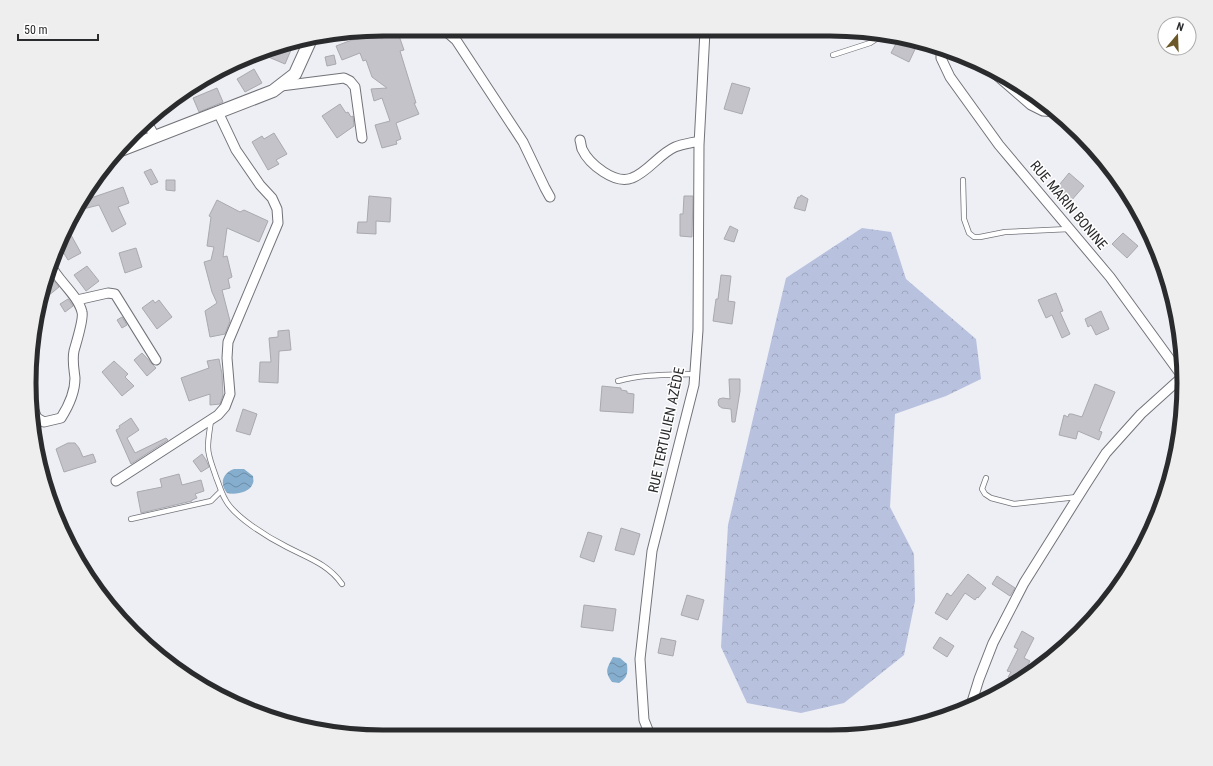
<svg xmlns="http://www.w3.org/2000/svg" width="1213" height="766" viewBox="0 0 1213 766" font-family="'Roboto Condensed',sans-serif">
<defs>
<pattern id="forest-crowns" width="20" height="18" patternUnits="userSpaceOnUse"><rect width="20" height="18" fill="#b8c1de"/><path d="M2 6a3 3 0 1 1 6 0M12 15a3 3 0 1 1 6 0" fill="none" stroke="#9ea6bf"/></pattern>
<pattern id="water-waves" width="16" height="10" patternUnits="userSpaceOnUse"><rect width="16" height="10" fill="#85adcd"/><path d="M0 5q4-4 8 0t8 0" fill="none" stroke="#6d8da7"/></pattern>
</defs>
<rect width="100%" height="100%" fill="#edeff5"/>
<path fill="url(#forest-crowns)" d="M 862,228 L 891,232 L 906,279 L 976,339 L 981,379 L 946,396 L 895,414 L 890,507 L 914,554 L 915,601 L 904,655 L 844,703 L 801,713 L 747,703 L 721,647 L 728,525 L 786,278 Z"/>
<path fill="url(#water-waves)" d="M 234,469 L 244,469 L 253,476 C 253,478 254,481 253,483 C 250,493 235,495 227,493 C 219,483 223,473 234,469 Z
M 613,657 L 620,658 L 627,664 C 628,674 627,678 619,683 L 612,682 C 604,672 607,668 613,657 Z"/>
<path fill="#c3c3c9" stroke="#a9a9af" d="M 379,31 L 381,39 L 398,33 L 404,50 L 400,51 L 416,103 L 414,103 L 419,114 L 396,123 L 401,139 L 396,141 L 397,144 L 382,148 L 375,125 L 390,121 L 382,98 L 374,101 L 371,89 L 387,88 L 372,77 L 366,60 L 363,61 L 360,53 L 342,60 L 336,46 L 352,40 L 359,39 L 364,35 Z
M 899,38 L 917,45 L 909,62 L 891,53 Z
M 282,46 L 291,50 L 285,64 L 259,53 L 269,48 Z
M 334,55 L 336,64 L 327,66 L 325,57 Z
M 254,69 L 262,83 L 245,92 L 237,79 Z
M 732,83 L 750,88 L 742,114 L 724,109 Z
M 217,88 L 223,102 L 199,112 L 193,98 Z
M 340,104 L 346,113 L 348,112 L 351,117 L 353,116 L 354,126 L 337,138 L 322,116 Z
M 274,133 L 287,154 L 276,160 L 279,164 L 268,170 L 252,142 L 262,136 L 264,139 Z
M 151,169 L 158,182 L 151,185 L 144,172 Z
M 1069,173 L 1084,186 L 1070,202 L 1055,190 Z
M 166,180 L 175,180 L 175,191 L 166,190 Z
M 123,187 L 129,203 L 118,207 L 126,224 L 112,232 L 99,205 L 79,210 L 85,200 Z
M 801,195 L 808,199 L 805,211 L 794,208 L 798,197 L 800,197 Z
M 369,196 L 391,198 L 390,222 L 376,221 L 376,234 L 357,233 L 358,222 L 367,222 Z
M 684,196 L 693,196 L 692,237 L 680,236 L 680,214 L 683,214 Z
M 217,200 L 240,212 L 244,210 L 268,221 L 259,242 L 227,228 L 223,257 L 227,256 L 232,277 L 228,279 L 230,288 L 222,290 L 230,321 L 225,334 L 210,337 L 205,311 L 217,303 L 212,292 L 204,262 L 211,260 L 214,247 L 207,246 L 211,217 L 209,216 Z
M 730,226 L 738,230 L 734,242 L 724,239 Z
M 1123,233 L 1138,246 L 1127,258 L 1112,244 Z
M 71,235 L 81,253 L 68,260 L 60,247 L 64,239 Z
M 136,248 L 142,267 L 125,273 L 119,253 Z
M 87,266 L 99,281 L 86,291 L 74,275 Z
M 721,275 L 731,276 L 728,301 L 735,302 L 732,324 L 713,321 L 716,299 L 718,299 Z
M 50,276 L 59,287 L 43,300 L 46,279 Z
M 1056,293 L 1063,311 L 1060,312 L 1070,334 L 1062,338 L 1052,315 L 1046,318 L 1038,300 Z
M 68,299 L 73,306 L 65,312 L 60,304 Z
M 153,300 L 155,303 L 159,300 L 172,317 L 157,329 L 142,308 Z
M 1101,311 L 1109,329 L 1096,335 L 1091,325 L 1088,327 L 1085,319 Z
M 122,317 L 127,325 L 122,328 L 117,320 Z
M 289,330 L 291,350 L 279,351 L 278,383 L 259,382 L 260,362 L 271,362 L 269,338 L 278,337 L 278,331 Z
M 142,353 L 156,368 L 147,376 L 134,360 Z
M 219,359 L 222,374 L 223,395 L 220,404 L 210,405 L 210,394 L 189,401 L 181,378 L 209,368 L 207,361 Z
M 114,361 L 128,374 L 125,377 L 134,386 L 122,396 L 102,372 Z
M 729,379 L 740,379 L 740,391 L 735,422 L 732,422 L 731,409 L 722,408 L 719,406 L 718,402 L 719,399 L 723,398 L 730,399 Z
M 1095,384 L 1115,392 L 1099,431 L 1102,432 L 1099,440 L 1078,431 L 1076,439 L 1059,435 L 1064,415 L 1068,417 L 1069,414 L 1072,414 L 1082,417 Z
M 602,386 L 621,388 L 621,390 L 627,391 L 627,393 L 634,394 L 633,413 L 600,411 Z
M 243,409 L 257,414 L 250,435 L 236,431 Z
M 131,418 L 139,430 L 127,438 L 135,453 L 166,438 L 168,440 L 131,464 L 116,430 L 120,428 L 119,426 Z
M 68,443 L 75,443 L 79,448 L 83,457 L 93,454 L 96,462 L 64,472 L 56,449 Z
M 202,454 L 206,460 L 209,467 L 201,472 L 193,461 Z
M 179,474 L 182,485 L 201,480 L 204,491 L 195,494 L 197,498 L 192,500 L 192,501 L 141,513 L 137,492 L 162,487 L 160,479 Z
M 621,528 L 640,534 L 634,555 L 615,550 Z
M 588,532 L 602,536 L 594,562 L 580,557 Z
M 968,574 L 986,588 L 978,598 L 977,597 L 975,600 L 965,593 L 947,620 L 935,613 L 947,593 L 951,596 Z
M 997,576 L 1015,588 L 1010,596 L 992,584 Z
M 687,595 L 704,600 L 698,620 L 681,615 Z
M 584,605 L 616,609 L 613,631 L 581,627 Z
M 1022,631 L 1034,638 L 1024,658 L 1030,661 L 1020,680 L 1018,682 L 1008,677 L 1011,672 L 1007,671 L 1018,649 L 1014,647 Z
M 940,637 L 954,646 L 947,657 L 933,648 Z
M 661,638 L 676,641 L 673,656 L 658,653 Z"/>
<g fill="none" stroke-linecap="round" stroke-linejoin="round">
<g stroke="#727379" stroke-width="6">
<path id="lane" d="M 833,55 L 870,43 L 884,34
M 963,180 L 964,219 L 969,233 L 974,237 L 980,237 L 1005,232 L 1069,229
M 618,381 C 644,374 668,375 694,374
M 211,420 C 210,429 208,438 208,447 C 208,457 213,467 216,477 C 219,484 221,492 225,499 C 234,517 269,538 287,547 C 308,558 328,564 342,584
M 986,478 L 982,489 L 985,494 L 991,498 L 1014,504 L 1077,497
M 131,519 L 211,501 L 221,491"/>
</g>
<g stroke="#727379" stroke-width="11">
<path id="street" d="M 432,29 L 448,33 L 456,40 L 523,142 L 545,188 L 550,197
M 344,35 L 358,33
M 941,49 L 941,58 L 950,77 L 999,145 L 1110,277 L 1182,376
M 993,72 L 1031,105 L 1043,111 L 1057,112
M 281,86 L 344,78 L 350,81 L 355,87 L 362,138
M 148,124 L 155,137
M 580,140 C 581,143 581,146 582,149 C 589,164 615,185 632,178 C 648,172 659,154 675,147 C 682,144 691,143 699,141
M 77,300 L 108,293 L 115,294 L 156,360
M 32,406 L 37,418 L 44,422 L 61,418 C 68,407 75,392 75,378 C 74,369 72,360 74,351 C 76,343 84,319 82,312 C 78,295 58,281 50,264
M 116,481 L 218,415 L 225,407 L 230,394 L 227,358 L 228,342 L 278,223 L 277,209 L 272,198 L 260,185 L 236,150 L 218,112
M 971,705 L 979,679 L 993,643 L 1024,583 L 1086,484 L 1106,453 L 1141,414 L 1182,377
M 650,735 L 644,720 L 640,659 L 652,551 L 694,385 L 698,330 L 699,145 L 705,31"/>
</g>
<g stroke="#727379" stroke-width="14">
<path id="secondary" d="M 121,150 L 273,91 L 295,74 L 310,41"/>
</g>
<use href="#lane" stroke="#fff" stroke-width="4.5"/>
<use href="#street" stroke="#fff" stroke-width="9"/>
<use href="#secondary" stroke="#fff" stroke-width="12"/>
</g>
<g text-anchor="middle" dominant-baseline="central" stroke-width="3" stroke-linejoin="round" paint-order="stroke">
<g font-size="14" fill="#2a2b2d" stroke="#fff">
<text transform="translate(1069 205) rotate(50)">RUE MARIN BONINE</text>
<text transform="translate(666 430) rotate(-78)">RUE TERTULIEN AZÈDE</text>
</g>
</g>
<path d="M0 0H1213V766H0ZM383 36H830A347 347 0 0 1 1177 383V383A347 347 0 0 1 830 730H383A347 347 0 0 1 36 383V383A347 347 0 0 1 383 36Z" fill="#eee" fill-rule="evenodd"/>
<path fill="none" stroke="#2a2b2d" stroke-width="5" d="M383 36H830A347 347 0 0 1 1177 383V383A347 347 0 0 1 830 730H383A347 347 0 0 1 36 383V383A347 347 0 0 1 383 36Z"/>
<g transform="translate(1177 36) rotate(19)"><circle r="19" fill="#ffffff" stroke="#aaaaab"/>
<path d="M0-3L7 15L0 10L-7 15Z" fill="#6b5826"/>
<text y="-6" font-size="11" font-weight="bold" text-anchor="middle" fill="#2a2b2d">N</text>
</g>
<path d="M18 34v6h80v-6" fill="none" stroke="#2a2b2d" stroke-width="2"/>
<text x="24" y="34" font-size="12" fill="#2a2b2d" stroke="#ffffff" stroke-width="3" paint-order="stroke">50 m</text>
</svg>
